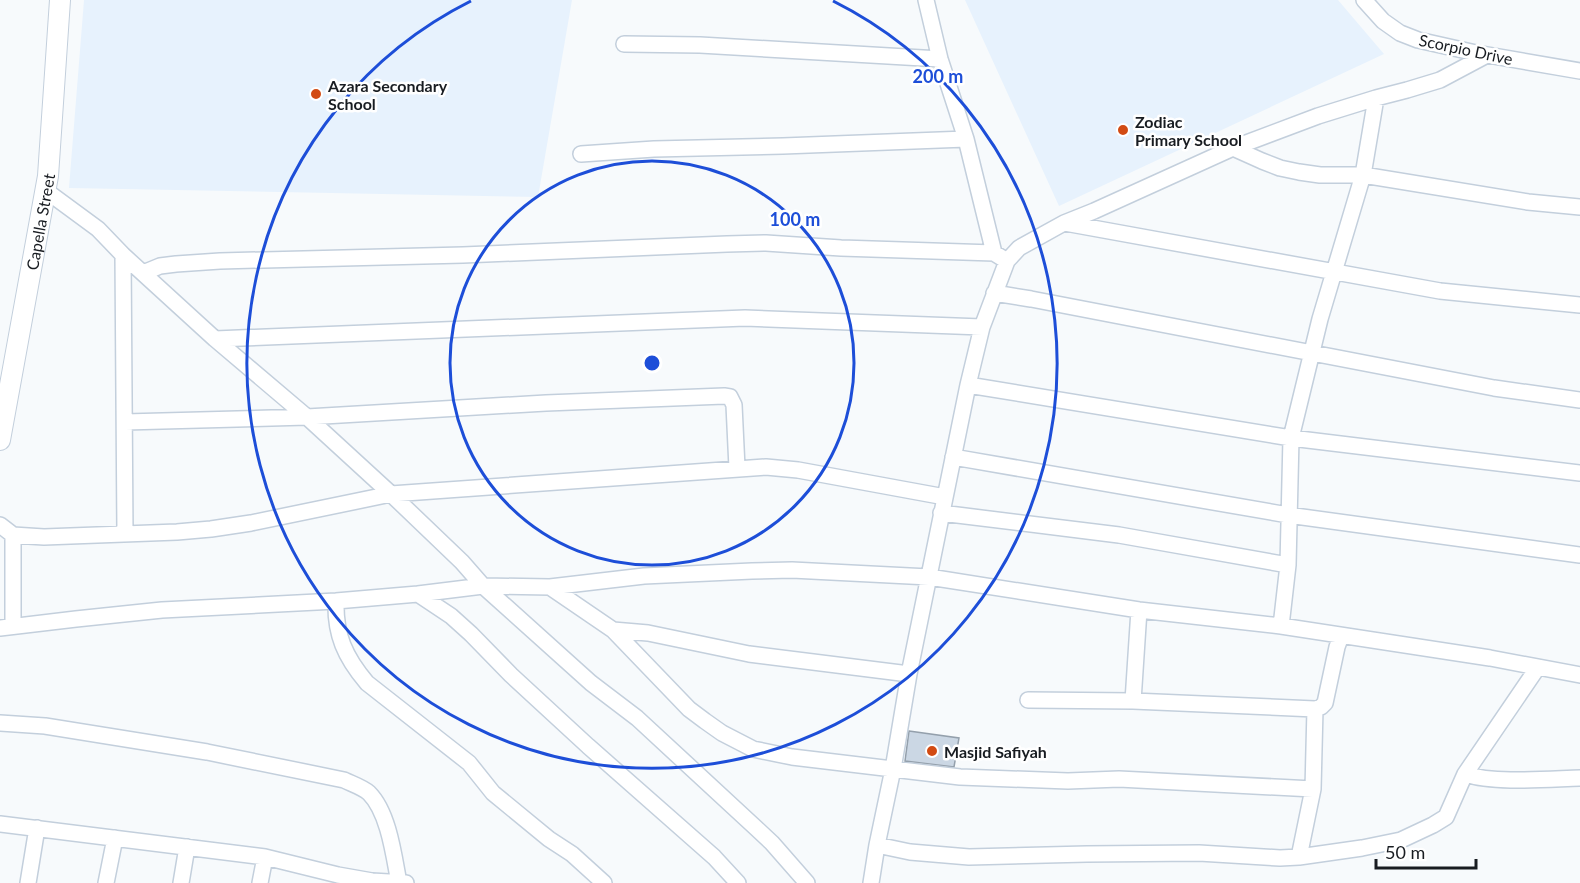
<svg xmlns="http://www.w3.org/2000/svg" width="1580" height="883" viewBox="0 0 1580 883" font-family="Lato,sans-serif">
<rect width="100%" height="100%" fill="#f7fafc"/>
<path fill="#e7f2fd" d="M 84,0 L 572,0 L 538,197 L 69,188 Z
M 965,0 L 1338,0 L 1384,54 L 1059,206 Z"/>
<path fill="#cbd7e4" stroke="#94a0ac" stroke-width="1.5" d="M 909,731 L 959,738 L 954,767 L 905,761 Z"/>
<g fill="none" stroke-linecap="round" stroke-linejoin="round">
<g stroke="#c3cfdc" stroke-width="18">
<path id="minor" d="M 926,0 L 940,59 L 966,139 L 994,253
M 1364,0 L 1383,21 L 1400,33 L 1418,40 L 1476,53 L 1580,71
M 624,44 L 700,45 L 940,59
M 1233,148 L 1262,161 L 1280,168 L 1299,172 L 1320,175 L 1363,175 L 1528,202 L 1580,207
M 581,154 L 654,149 L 783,146 L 966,139
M 45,190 L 98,229 L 123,255 L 215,339 L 307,417 L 391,494 L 462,562 L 483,586 L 591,683 L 637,718 L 756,828 L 772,843 L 807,883
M 1065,223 L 1440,291 L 1580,305
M 123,255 L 125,534
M 143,273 L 160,266 L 176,264 L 220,261 L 463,255 L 727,244 L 766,243 L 841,248 L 994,253 L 1007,261
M 994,293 L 1031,299 L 1494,388 L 1580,400
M 215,339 L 745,318 L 982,327
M 968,385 L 1291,438 L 1580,473
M 125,422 L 307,417 L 546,403 L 724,396 L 730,397 L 734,405 L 737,468
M 953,457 L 1288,515 L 1580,555
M 941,513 L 1119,535 L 1288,565
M 0,525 L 13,535 L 44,537 L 177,532 L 211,529 L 251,523 L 391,494 L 766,467 L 798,470 L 945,497
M 13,535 L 13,626
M 550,587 L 613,630 L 689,709 L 705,721 L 722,733 L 753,749 L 792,757 L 960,777 L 1068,781 L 1119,779 L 1313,789
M 418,594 L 483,586 L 550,587 L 644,576 L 752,571 L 792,570 L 929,577 L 1139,610 L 1281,626 L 1490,658 L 1580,675
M 336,601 C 335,635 345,657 367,683 L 469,763 L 493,793 L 549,839 L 572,854 L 604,883
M 1281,626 L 1288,565 L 1291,438 L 1320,319 L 1363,175 L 1376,98
M 0,628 L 76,619 L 162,610 L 336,601 L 418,594 L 451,616 L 471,634 L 511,675 L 588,746 L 714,857 L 738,883
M 613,630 L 648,633 L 749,654 L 909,674
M 1028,700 L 1133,701 L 1315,709 L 1321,707 L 1325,703 L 1337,647 L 1341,636
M 1133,701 L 1139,610
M 0,723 L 45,726 L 207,752 L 344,780 C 352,784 362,787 369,793 C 389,813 394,857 399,883
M 1465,774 C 1495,784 1548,779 1580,778
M 0,824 L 265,857 L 338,875 L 372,881 L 406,883
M 877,845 L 910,852 L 969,857 L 1087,854 L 1199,853 L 1280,858 L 1299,857 L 1362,848 L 1401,840 L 1433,825 L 1446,817 L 1465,774 L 1538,667
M 1299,857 L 1313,789 L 1315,709
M 28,883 L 37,828
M 106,883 L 115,838
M 181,883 L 187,847
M 260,883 L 265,857
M 871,883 L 877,845 L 893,769 L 909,674 L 968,385 L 982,327 L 1007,261 L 1019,248 L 1064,223 L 1094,211 L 1233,148 L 1318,116 L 1376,98 L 1407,90 L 1440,80 L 1487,55"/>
</g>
<g stroke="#c3cfdc" stroke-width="22">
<g id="tertiary">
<path id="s1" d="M 0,440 L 48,176 L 60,0"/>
</g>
</g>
<use href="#minor" stroke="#fff" stroke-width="15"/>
<use href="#tertiary" stroke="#fff" stroke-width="20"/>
</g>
<g fill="none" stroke="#1d4ed8" stroke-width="3">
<circle cx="652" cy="363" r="202"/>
<path d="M833 1A405 405 0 1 1 471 1"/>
</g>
<g fill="#d24b13" stroke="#fff" stroke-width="2">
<circle cx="316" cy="94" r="6"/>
<circle cx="1123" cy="130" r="6"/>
<circle cx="932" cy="751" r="6"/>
</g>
<g text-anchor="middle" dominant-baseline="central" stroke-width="5" stroke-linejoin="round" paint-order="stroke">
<g font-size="16" fill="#181c21" stroke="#fff">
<text transform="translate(1466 49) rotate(12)">Scorpio Drive</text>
<text stroke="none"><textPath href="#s1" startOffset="222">Capella Street</textPath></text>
</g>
<g font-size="16" font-weight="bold" fill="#181c21" stroke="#fff" text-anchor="start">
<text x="328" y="85">Azara Secondary<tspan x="328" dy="18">School</tspan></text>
<text x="1135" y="121">Zodiac<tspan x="1135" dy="18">Primary School</tspan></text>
<text x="944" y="751">Masjid Safiyah</text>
</g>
</g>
<circle cx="652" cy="363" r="9" fill="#1d4ed8" stroke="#fff" stroke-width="3"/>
<g font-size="18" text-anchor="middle" font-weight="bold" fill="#1d4ed8" stroke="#fff" stroke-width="5" stroke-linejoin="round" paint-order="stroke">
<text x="938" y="83">200 m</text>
<text x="795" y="226">100 m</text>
</g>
<path d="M1376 859v9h100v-9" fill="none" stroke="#181c21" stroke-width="3"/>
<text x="1385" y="859" font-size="18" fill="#181c21" stroke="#ffffff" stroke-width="4.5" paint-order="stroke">50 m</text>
</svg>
